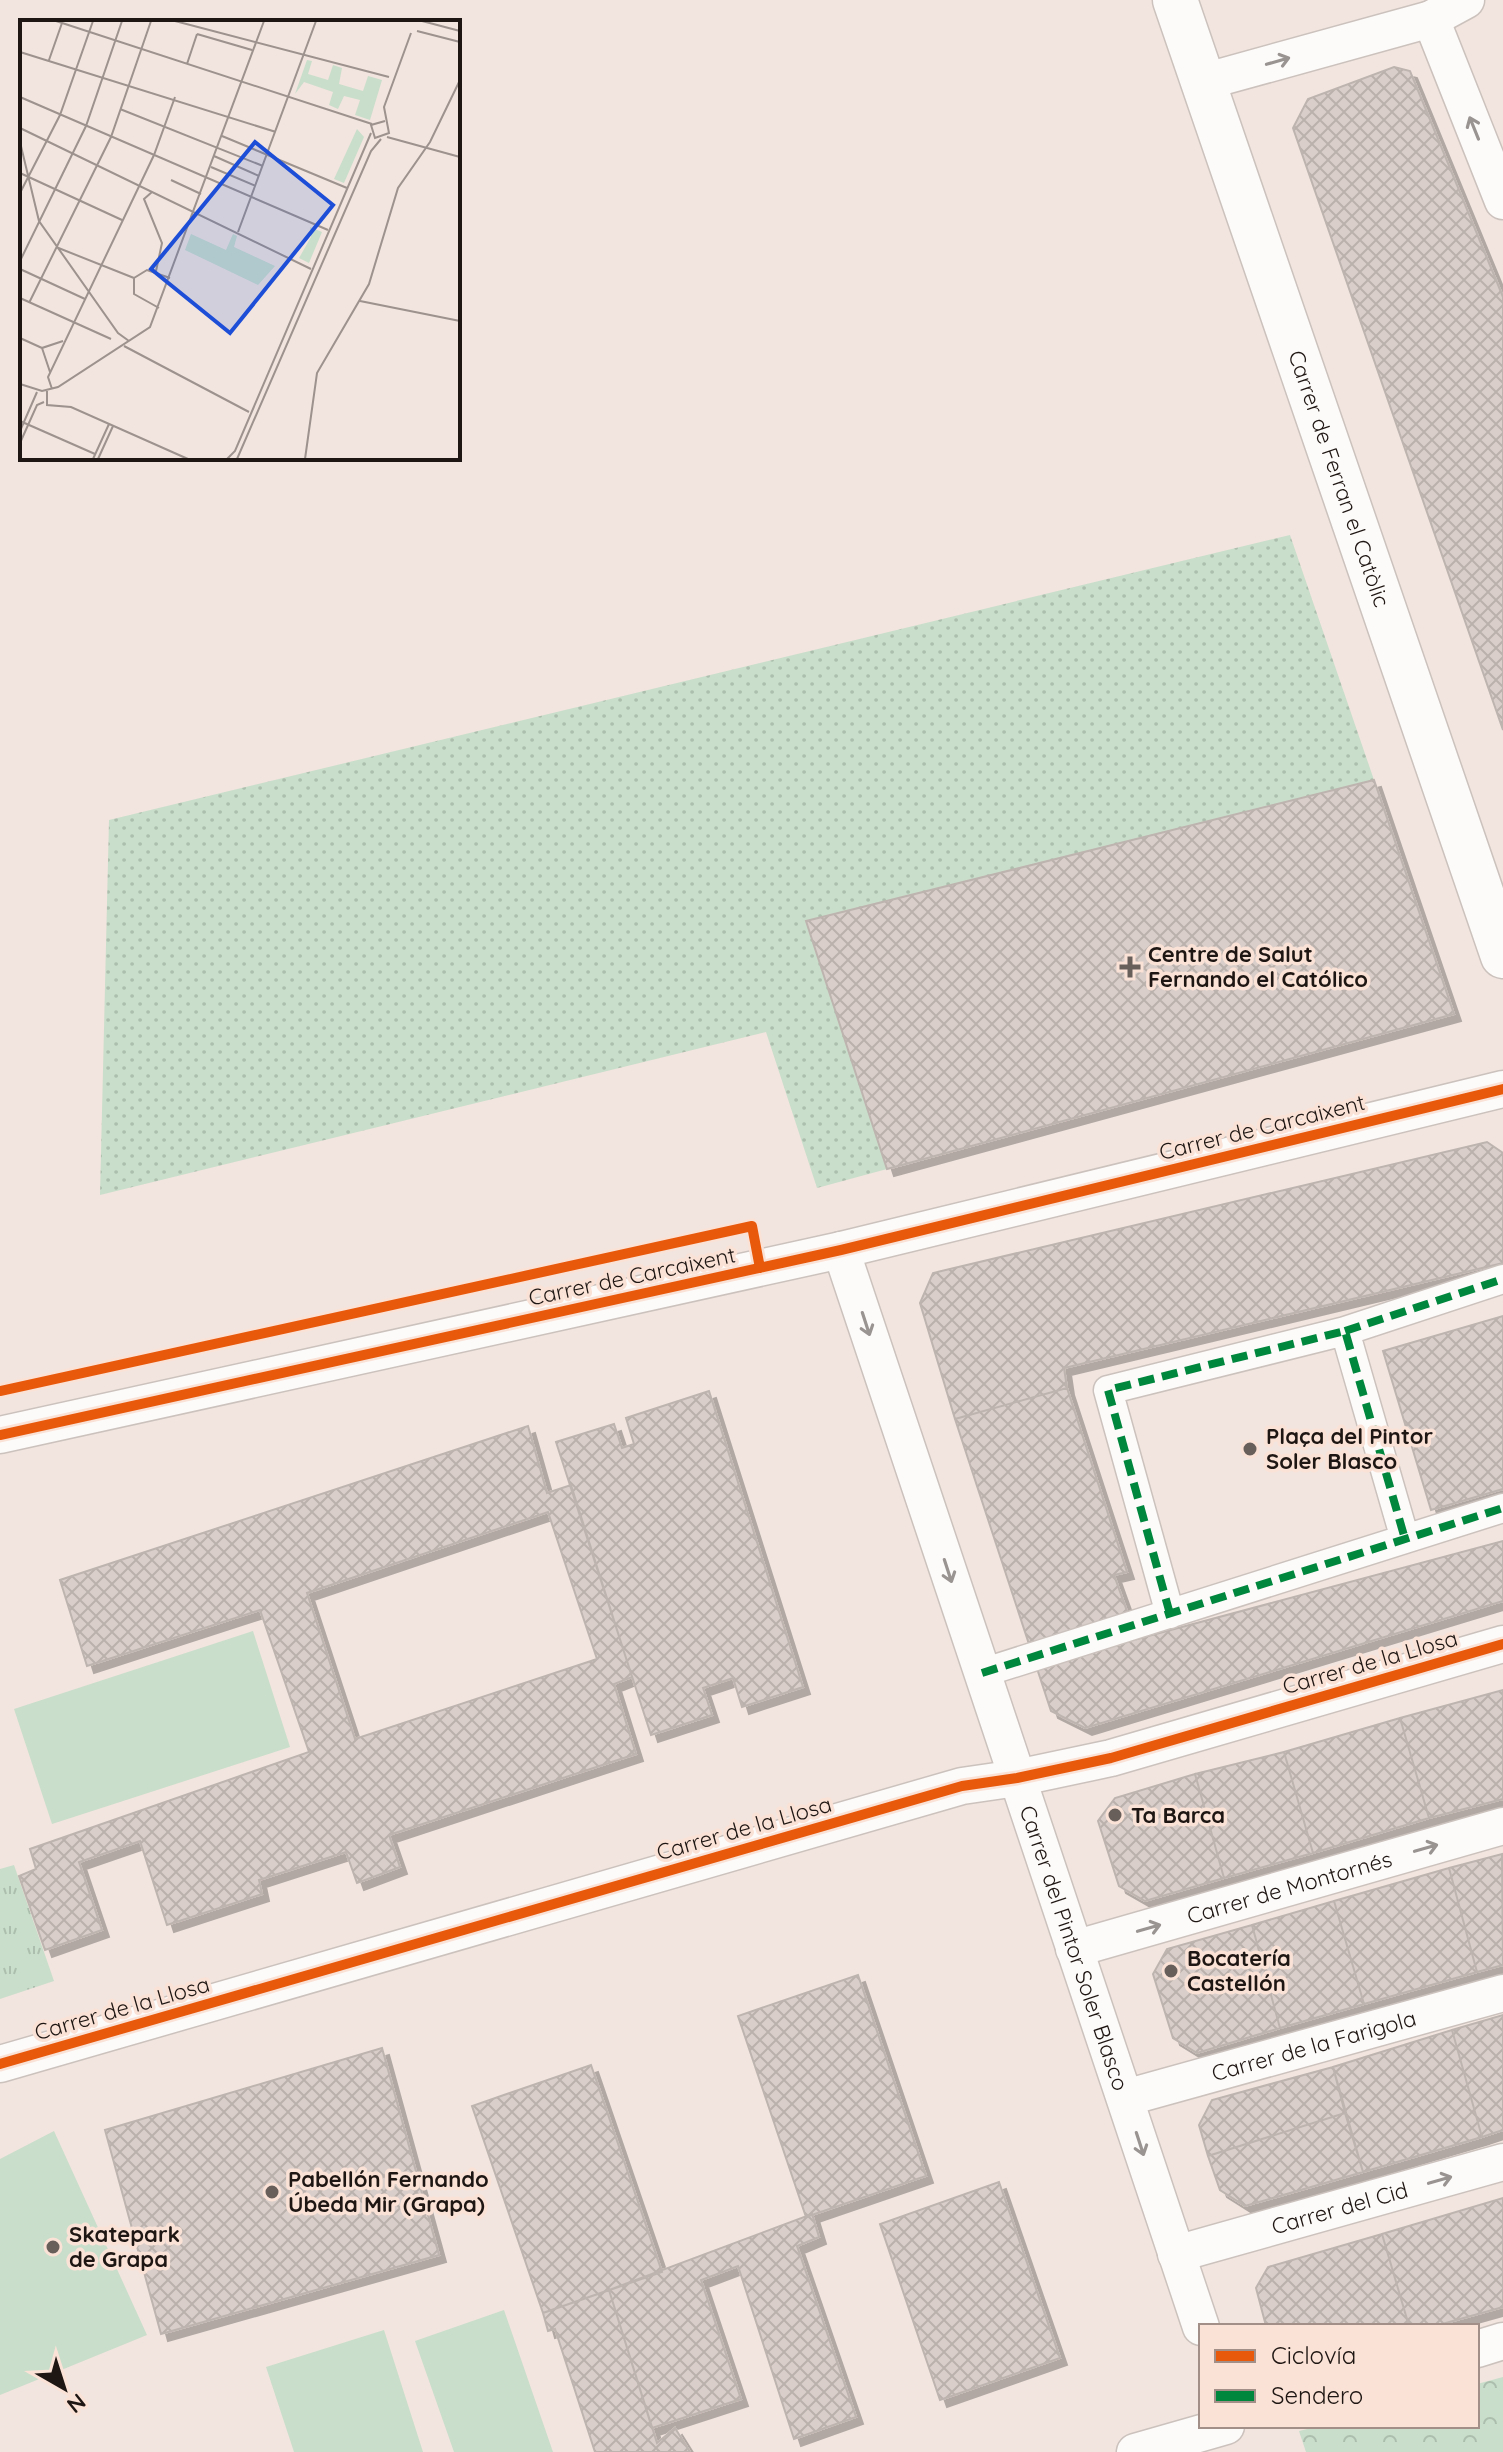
<svg xmlns="http://www.w3.org/2000/svg" width="1503" height="2452" viewBox="0 0 1503 2452" font-family="Quicksand,sans-serif">
<defs>
<pattern id="grass-tufts" width="24" height="20" patternUnits="userSpaceOnUse" patternTransform="scale(2)"><rect width="24" height="20" fill="#c9decb"/><path d="M3 7l-1-3M5 7V3M7 7l1-3M15 17l-1-3M17 17v-4M19 17l1-3" fill="none" stroke="#acbead"/></pattern>
<pattern id="park-crowns" width="20" height="18" patternUnits="userSpaceOnUse" patternTransform="scale(2)"><rect width="20" height="18" fill="#c9decb"/><path d="M2 6a3 3 0 1 1 6 0M12 15a3 3 0 1 1 6 0" fill="none" stroke="#acbead"/></pattern>
<pattern id="garden-dots" width="8" height="8" patternUnits="userSpaceOnUse" patternTransform="scale(2)"><rect width="8" height="8" fill="#c9decb"/><path d="M2 2h.1M6 6h.1" fill="none" stroke="#acbead" stroke-width="1.8" stroke-linecap="round"/></pattern>
<pattern id="building-cross-hatch" width="8" height="8" patternUnits="userSpaceOnUse" patternTransform="scale(2)"><rect width="8" height="8" fill="#d9ceca"/><path d="M0 0l8 8M0 8l8-8" fill="none" stroke="#bab0ac"/></pattern>
<filter id="shadow"><feDropShadow dx="7" dy="7" stdDeviation="0" flood-color="#0004"/></filter>
</defs>
<rect width="100%" height="100%" fill="#f2e5df"/>
<path fill="url(#grass-tufts)" d="M 14,1865 L 54,1981 L 0,1999 L 0,1869 Z"/>
<path fill="url(#park-crowns)" d="M 1503,2377 L 1503,2452 L 1306,2452 L 1299,2431 L 1320,2426 L 1477,2426 L 1477,2384 Z"/>
<path fill="url(#garden-dots)" d="M 1290,535 L 1374,780 L 807,921 L 887,1169 L 817,1188 L 766,1032 L 100,1195 L 109,820 Z"/>
<path fill="#c9decb" d="M 253,1631 L 290,1747 L 52,1824 L 14,1709 Z
M 54,2131 L 147,2335 L 0,2395 L 0,2159 Z
M 504,2310 L 553,2452 L 454,2452 L 415,2341 Z
M 384,2330 L 423,2452 L 294,2452 L 266,2367 Z"/>
<path fill="url(#building-cross-hatch)" stroke="#beb4af" stroke-width="2" fill-rule="evenodd" filter="url(#shadow)" d="M 1394,67 L 1410,71 L 1503,297 L 1503,730 L 1293,128 L 1308,99 Z
M 1374,780 L 1454,1014 L 887,1169 L 806,921 Z
M 1487,1142 L 1503,1153 L 1503,1263 L 1064,1368 L 1067,1388 L 955,1419 L 920,1303 L 933,1273 Z
M 1503,1316 L 1503,1489 L 1431,1510 L 1383,1351 Z
M 1067,1388 L 1127,1572 L 1114,1575 L 1137,1639 L 1503,1541 L 1503,1601 L 1085,1728 L 1051,1711 L 955,1419 Z
M 709,1391 L 803,1687 L 742,1707 L 733,1678 L 703,1688 L 712,1715 L 651,1735 L 556,1442 L 614,1424 L 622,1448 L 634,1444 L 626,1418 Z
M 528,1426 L 547,1493 L 571,1485 L 632,1677 L 614,1684 L 636,1754 L 389,1835 L 400,1867 L 357,1883 L 346,1852 L 259,1880 L 262,1894 L 167,1925 L 140,1841 L 79,1862 L 102,1930 L 45,1950 L 19,1876 L 36,1869 L 30,1849 L 309,1752 L 260,1610 L 87,1666 L 60,1580 ZM 548,1512 L 597,1659 L 355,1739 L 307,1593 Z
M 1503,1690 L 1503,1799 L 1429,1818 L 1400,1718 Z
M 1400,1718 L 1429,1818 L 1313,1853 L 1284,1752 Z
M 1284,1752 L 1313,1853 L 1224,1878 L 1195,1774 Z
M 1195,1774 L 1224,1878 L 1145,1901 L 1119,1886 L 1098,1821 L 1115,1798 Z
M 1502,1854 L 1503,1965 L 1477,1972 L 1449,1868 Z
M 1449,1868 L 1477,1972 L 1364,2004 L 1334,1901 Z
M 1334,1901 L 1364,2004 L 1280,2028 L 1252,1925 Z
M 1252,1925 L 1280,2028 L 1197,2053 L 1173,2038 L 1153,1974 L 1167,1949 Z
M 858,1975 L 926,2176 L 806,2217 L 738,2016 Z
M 1503,2015 L 1503,2130 L 1482,2137 L 1452,2030 Z
M 1452,2030 L 1482,2137 L 1363,2172 L 1333,2067 Z
M 382,2048 L 439,2255 L 161,2334 L 105,2130 Z
M 591,2065 L 662,2272 L 543,2313 L 472,2106 Z
M 1333,2067 L 1345,2113 L 1208,2156 L 1199,2125 L 1212,2100 Z
M 1345,2113 L 1363,2172 L 1245,2206 L 1220,2190 L 1208,2156 Z
M 999,2182 L 1060,2358 L 940,2400 L 880,2224 Z
M 1503,2198 L 1503,2307 L 1435,2326 L 1409,2326 L 1382,2234 Z
M 812,2214 L 819,2237 L 797,2246 L 856,2417 L 794,2439 L 738,2266 L 701,2280 L 741,2399 L 652,2428 L 609,2290 Z
M 1382,2234 L 1409,2326 L 1266,2326 L 1256,2288 L 1268,2267 Z
M 609,2290 L 657,2443 L 675,2428 L 690,2452 L 595,2452 L 555,2329 L 548,2331 L 543,2313 Z"/>
<g fill="none" stroke-linecap="round" stroke-linejoin="round">
<g stroke="#ccc2bd" stroke-width="31">
<path id="pedestrian" d="M 1345,1331 L 1503,1279
M 1170,1614 L 1108,1390 L 1345,1331 L 1405,1539
M 982,1673 L 1503,1508"/>
</g>
<g stroke="#ccc2bd" stroke-width="39">
<g id="minor">
<path d="M 1431,19 L 1503,201"/>
<path d="M 1203,82 L 1431,19 L 1466,0"/>
<path id="s1" d="M 841,1250 L 1201,2327"/>
<path d="M 0,1435 L 841,1250 L 1503,1089"/>
<path id="s2" d="M 1074,1949 L 1503,1826"/>
<path d="M 0,2064 L 962,1786 L 1017,1778 L 1111,1758 L 1503,1644"/>
<path id="s3" d="M 1125,2098 L 1503,1993"/>
<path id="s4" d="M 1176,2254 L 1503,2162"/>
<path d="M 1477,2349 L 1503,2341"/>
<path d="M 1135,2452 L 1226,2426"/>
</g>
</g>
<g stroke="#ccc2bd" stroke-width="47">
<g id="tertiary">
<path id="s5" d="M 1175,0 L 1503,956"/>
</g>
</g>
<use href="#pedestrian" stroke="#fdfbfa" stroke-width="28"/>
<use href="#minor" stroke="#fdfbfa" stroke-width="36"/>
<use href="#tertiary" stroke="#fdfbfa" stroke-width="44"/>
<path stroke="#00873e" stroke-width="8" stroke-dasharray="16 8" stroke-linecap="butt" d="M 1345,1331 L 1503,1279
M 1170,1614 L 1108,1390 L 1345,1331 L 1405,1539
M 982,1673 L 1503,1508"/>
<g stroke="#fae2d7" stroke-width="15">
<path id="cycleway" d="M 0,1391 L 752,1226 L 760,1268
M 0,1435 L 841,1250 L 1503,1089
M 0,2064 L 962,1786 L 1017,1778 L 1111,1758 L 1503,1644"/>
</g>
<use href="#cycleway" stroke="#e8590c" stroke-width="10"/>
</g>
<defs><path id="oneway-shaft" d="M-6 0H5M1.5-3L5.5 0L1.5 3" fill="none" stroke-width="1.6" stroke-linecap="round" stroke-linejoin="round" transform="scale(2)"/></defs>
<g stroke="#999492">
<use href="#oneway-shaft" transform="translate(1278 61) rotate(-16)"/>
<use href="#oneway-shaft" transform="translate(1474 128) rotate(-112)"/>
<use href="#oneway-shaft" transform="translate(866 1324) rotate(72)"/>
<use href="#oneway-shaft" transform="translate(948 1571) rotate(72)"/>
<use href="#oneway-shaft" transform="translate(1426 1848) rotate(-16)"/>
<use href="#oneway-shaft" transform="translate(1149 1928) rotate(-16)"/>
<use href="#oneway-shaft" transform="translate(1140 2144) rotate(72)"/>
<use href="#oneway-shaft" transform="translate(1440 2180) rotate(-16)"/>
</g>
<g fill="#685e5a" stroke="#fae2d7" stroke-width="3">
<path d="M1126 955h8v8h8v8h-8v8h-8v-8h-8v-8h8z"/>
<circle cx="1250" cy="1449" r="8"/>
<circle cx="1115" cy="1815" r="8"/>
<circle cx="1171" cy="1971" r="8"/>
<circle cx="272" cy="2192" r="8"/>
<circle cx="53" cy="2247" r="8"/>
</g>
<g text-anchor="middle" dominant-baseline="central" stroke-width="7" stroke-linejoin="round" paint-order="stroke">
<g font-size="22" fill="#1e1612" stroke="#fae2d7">
<text stroke="none"><textPath href="#s5" startOffset="506">Carrer de Ferran el Catòlic</textPath></text>
<text transform="translate(1262 1127) rotate(-14)">Carrer de Carcaixent</text>
<text transform="translate(632 1276) rotate(-12)">Carrer de Carcaixent</text>
<text transform="translate(1370 1662) rotate(-16)">Carrer de la Llosa</text>
<text transform="translate(744 1828) rotate(-16)">Carrer de la Llosa</text>
<text stroke="none"><textPath href="#s2" startOffset="224">Carrer de Montornés</textPath></text>
<text stroke="none"><textPath href="#s1" startOffset="736">Carrer del Pintor Soler Blasco</textPath></text>
<text transform="translate(122 2008) rotate(-16)">Carrer de la Llosa</text>
<text stroke="none"><textPath href="#s3" startOffset="196">Carrer de la Farigola</textPath></text>
<text stroke="none"><textPath href="#s4" startOffset="170">Carrer del Cid</textPath></text>
</g>
<g font-size="22" font-weight="bold" fill="#1e1612" stroke="#fae2d7" text-anchor="start">
<text x="1148" y="954">Centre de Salut<tspan x="1148" dy="25">Fernando el Católico</tspan></text>
<text x="1266" y="1436">Plaça del Pintor<tspan x="1266" dy="25">Soler Blasco</tspan></text>
<text x="1131" y="1815">Ta Barca</text>
<text x="1187" y="1958">Bocatería<tspan x="1187" dy="25">Castellón</tspan></text>
<text x="288" y="2179">Pabellón Fernando<tspan x="288" dy="25">Úbeda Mir (Grapa)</tspan></text>
<text x="69" y="2234">Skatepark<tspan x="69" dy="25">de Grapa</tspan></text>
</g>
</g>
<g transform="translate(20 20)">
<rect width="440" height="440" fill="#f2e5df"/>
<path d="M 290,207 L 302,212 L 289,243 L 279,238 L 291,217 Z" fill="#c9decb"/>
<path d="M 287,40 L 292,41 L 288,54 L 308,60 L 313,45 L 322,48 L 319,64 L 343,71 L 348,56 L 362,60 L 350,100 L 335,95 L 340,80 L 324,76 L 318,89 L 309,85 L 313,72 L 284,62 L 275,74 ZM 337,109 L 344,117 L 324,163 L 314,159 Z" fill="#c9decb"/>
<path d="M 171,214 L 206,230 L 213,214 L 217,216 L 214,227 L 255,246 L 238,265 L 165,230 Z" fill="#c9decb"/>
<path fill="none" stroke="#9d928d" stroke-width="2" d="M 36,1 L 352,104M 155,1 L 369,57M 402,1 L 440,11M 397,11 L 440,22M 177,14 L 232,30M 0,32 L 256,112M 29,40 L 42,3M 167,44 L 177,14M 0,77 L 308,210M 100,89 L 243,146M 365,101 L 351,105 L 355,118 L 369,113 L 364,87 L 391,13M 0,108 L 291,249M 202,116 L 327,168M 367,117 L 440,137M 0,122 L 19,201 L 98,313 L 109,321M 194,136 L 239,156M 191,147 L 236,166M 0,153 L 102,200M 151,160 L 181,174M 132,172 L 124,179 L 142,223 L 136,251M 0,173 L 40,95 L 73,1M 218,212 L 296,1M 36,227 L 114,258M 0,241 L 66,106 L 102,1M 0,249 L 65,279M 0,278 L 91,319M 340,281 L 440,301M 9,283 L 91,117 L 131,1M 139,288 L 114,274 L 114,258 L 127,250 L 150,258M 0,318 L 22,328M 104,326 L 229,392M 30,352 L 22,328 L 43,321M 0,364 L 22,371 L 38,367 L 130,307 L 244,1M 32,369 L 28,357 L 134,135 L 155,77M 27,371 L 27,385 L 51,387 L 168,439M 0,401 L 75,434M 0,411 L 17,372M 0,423 L 17,385 L 24,382M 73,439 L 89,404M 78,439 L 93,406M 207,439 L 215,431 L 351,113M 217,439 L 351,131 L 361,119M 285,439 L 297,353 L 349,264 L 378,168 L 410,122 L 440,60"/>
<path fill="#1d4ed8" fill-opacity="0.15" stroke="#1d4ed8" stroke-width="4" d="M 235,122 L 313,185 L 210,313 L 131,249 Z"/>
<rect width="440" height="440" fill="none" stroke="#1e1612" stroke-width="4"/>
</g>
<rect x="1199" y="2324" width="280" height="104" fill="#fae2d7" stroke="#a29088" stroke-width="2"/>
<rect x="1215" y="2350" width="40" height="12" fill="#e8590c" stroke="#a29088" stroke-width="2"/>
<text x="1271" y="2364" font-size="24" fill="#1e1612">Ciclovía</text>
<rect x="1215" y="2390" width="40" height="12" fill="#00873e" stroke="#a29088" stroke-width="2"/>
<text x="1271" y="2404" font-size="24" fill="#1e1612">Sendero</text>
<g transform="translate(64 2388) rotate(141)" stroke="#fae2d7" stroke-width="6" paint-order="stroke">
<path d="M0-6L14 30L0 20L-14 30Z" fill="#1e1612"/>
<text y="-12" font-size="22" font-weight="bold" text-anchor="middle" fill="#1e1612">N</text>
</g>
</svg>
